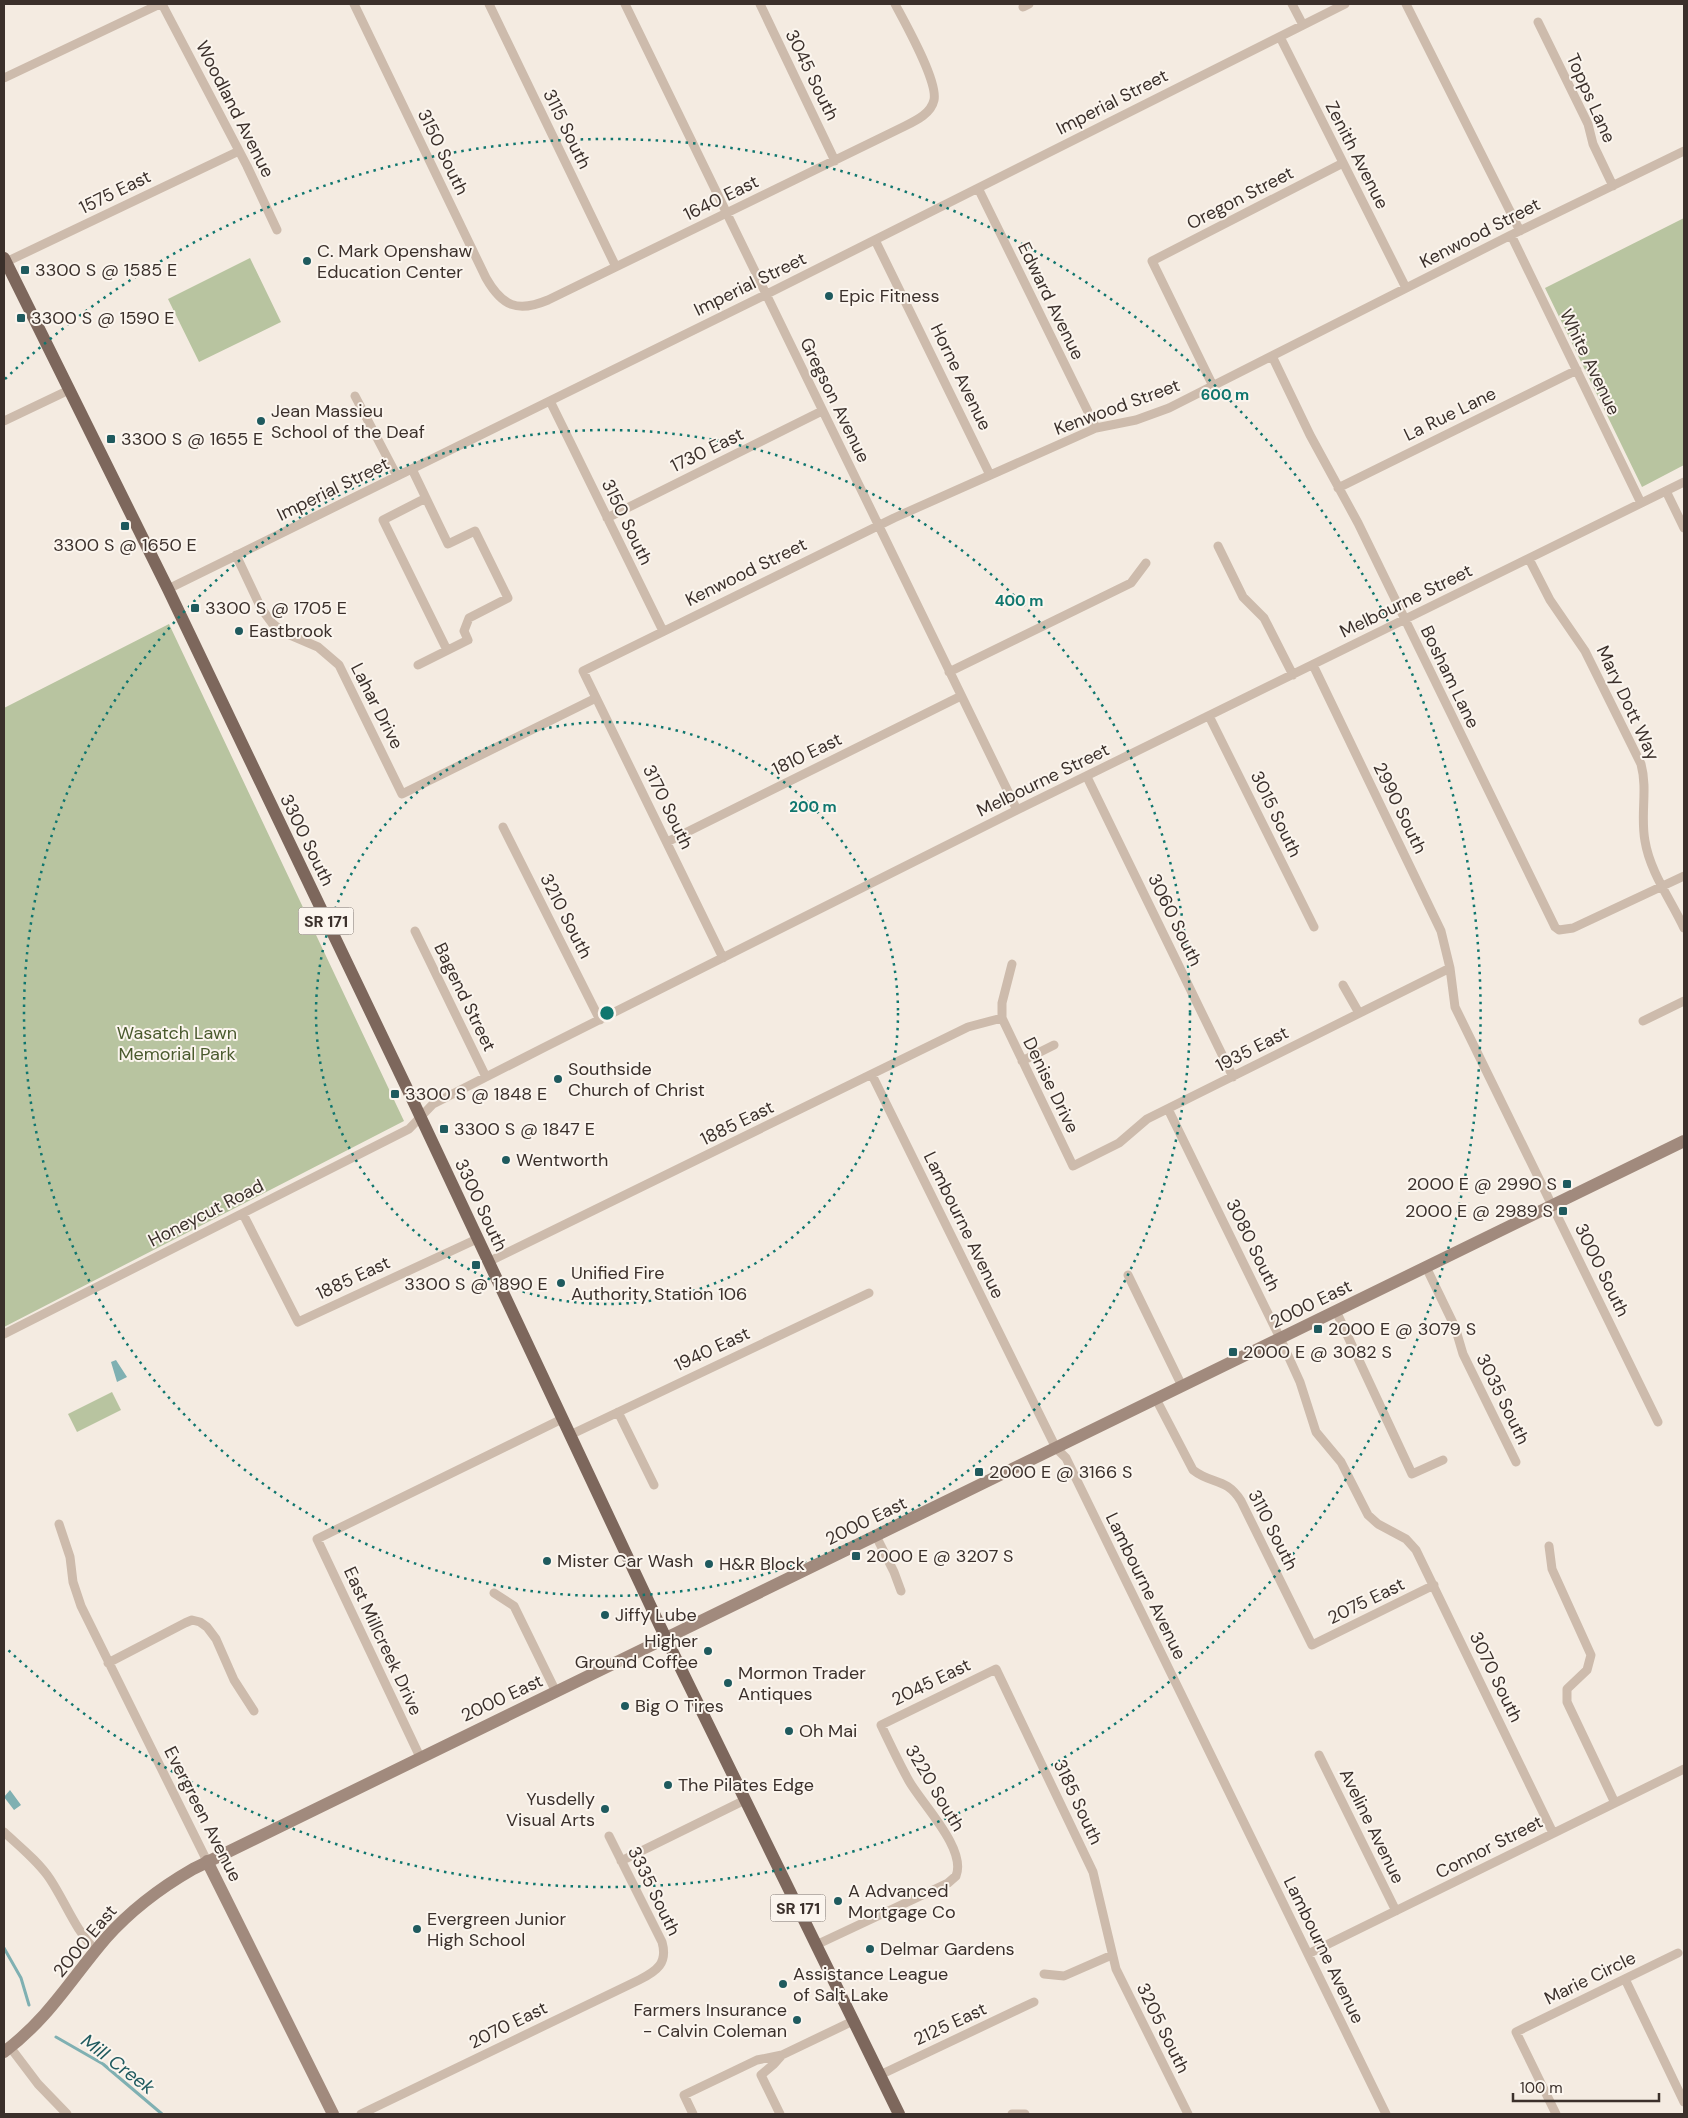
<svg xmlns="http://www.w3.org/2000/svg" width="1688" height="2118" viewBox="0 0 1688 2118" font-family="'DM Sans',sans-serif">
<rect width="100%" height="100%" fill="#f4ebe1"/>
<path fill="#b8c4a0" d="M 1684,218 L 1684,465 L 1642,487 L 1545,288 Z
M 250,258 L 281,322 L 199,362 L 168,299 Z
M 169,624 L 404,1121 L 4,1327 L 4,708 Z
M 112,1392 L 121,1410 L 77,1432 L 68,1414 Z"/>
<path fill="#7fb0b2" d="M 116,1360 L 127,1377 L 117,1382 L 111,1362 Z
M 10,1790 L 21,1805 L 14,1810 L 4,1797 Z"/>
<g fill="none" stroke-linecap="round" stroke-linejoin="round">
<path stroke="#7fb0b2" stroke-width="3" d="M 4,1948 L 21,1978 L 29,2005
M 56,2037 L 103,2064 L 162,2114"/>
<path stroke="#cdbbac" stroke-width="9" d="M 162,4 L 247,166 L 277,230
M 354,4 L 486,278 C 502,306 517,313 548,300 L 903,127 C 915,121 931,114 934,100 C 938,81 905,23 895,4
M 489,4 L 616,267
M 625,4 L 1017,810
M 760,4 L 835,161
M 1292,4 L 1303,25
M 1406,4 L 1520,231
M 1023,7 L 1029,4
M 1538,22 L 1588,124 L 1593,144 L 1613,186
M 1280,37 L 1406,288
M 4,78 L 160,4
M 978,188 L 1096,428
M 1511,235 L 1641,503
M 875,240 L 990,475
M 6,262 L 239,151
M 1272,356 L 1310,435 L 1358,523 L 1555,927 L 1559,930 L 1573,928 L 1684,876
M 1213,386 L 1152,261 L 1343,163
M 355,396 L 397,476
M 550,401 L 663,631
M 4,421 L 69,390
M 412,469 L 448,544 L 475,531 L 508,598 L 469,618 L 464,631 L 468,640 L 418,665
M 1338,488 L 1577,370
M 1666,491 L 1684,528
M 426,498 L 383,520 L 447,650
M 607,518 L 822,411
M 1218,546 L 1243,597 L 1264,618 L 1293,675
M 236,555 L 261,608 L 272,623 L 283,632 L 318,647 L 339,665 L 402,794 L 596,698
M 1529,559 L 1550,600 L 1585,651 L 1641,764 C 1648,790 1640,815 1645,841 C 1650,872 1671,900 1684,928
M 168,589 L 765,295 L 1345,4
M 1313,665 L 1441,931 L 1450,968 L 1455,1007 L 1658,1422
M 949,672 L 1131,583 L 1146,563
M 1209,716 L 1314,927
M 1087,777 L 1233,1077
M 503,827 L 600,1020
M 667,842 L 961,696
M 415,931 L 486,1077
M 723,958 L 583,671 L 894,518 L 1096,428 L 1136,420 L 1169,408 L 1511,235 L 1684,151
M 1012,964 L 1002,1003 L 1002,1018 L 1073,1166 L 1119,1143 L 1147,1119 L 1450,968
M 1343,985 L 1359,1013
M 1643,1021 L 1684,1001
M 1022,1061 L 1054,1045
M 872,1075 L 1056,1448 L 1066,1458 L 1386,2114
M 1168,1109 L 1280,1338 L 1300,1382 L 1316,1432 L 1341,1462 L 1368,1515 L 1378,1524 L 1406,1539 L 1416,1550 L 1553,1833
M 243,1214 L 298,1322 L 477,1239
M 488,1262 L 968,1027 L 1002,1018
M 1426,1267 L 1455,1327 L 1463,1354 L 1516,1462
M 1128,1275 L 1182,1386
M 1336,1311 L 1412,1474 L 1443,1460
M 4,1334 L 409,1129 L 433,1104 L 545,1047 L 1017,810 L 1684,482
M 1156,1399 L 1193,1470 C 1212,1485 1226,1477 1241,1501 L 1312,1645 L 1434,1585
M 618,1412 L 654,1485
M 570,1435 L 869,1293
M 59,1524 L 70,1557 L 73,1582 L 81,1606 L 207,1861
M 876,1536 L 894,1572 L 901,1591
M 1549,1546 L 1552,1569 L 1591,1655 L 1587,1670 L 1567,1689 L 1567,1702 L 1615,1803
M 494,1593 L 514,1606 L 556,1692
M 108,1663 L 185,1623 L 192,1620 L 200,1622 L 207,1627 L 216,1639 L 234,1680 L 254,1711
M 1319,1755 L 1396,1911
M 420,1757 L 317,1539 L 562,1419
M 4,1832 C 20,1847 38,1861 50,1879 C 67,1905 74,1928 96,1951
M 621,1861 L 745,1800
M 816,1945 L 948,1883 L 956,1876 C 967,1849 922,1804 909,1781 C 899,1763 890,1744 881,1725 L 996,1669 L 1093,1872 L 1116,1969 L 1188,2114
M 1308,1954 L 1684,1769
M 1044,1974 L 1064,1976 L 1112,1955
M 1625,1979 L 1684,2102
M 10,2047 L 38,2084 L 67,2114
M 880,2075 L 1034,2002
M 361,2114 L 639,1980 C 657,1971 668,1963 662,1942 L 609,1836
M 693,2114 L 684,2095 L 757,2060 L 782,2055 L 853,2021
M 780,2114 L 761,2075 L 774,2064 L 782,2055
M 1012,2114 L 1025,2114
M 1556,2114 L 1516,2032 L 1678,1953"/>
<path stroke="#a18a7d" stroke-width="12" d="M 207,1861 L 333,2114
M 4,2052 C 50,2017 70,1980 106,1938 C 131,1910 160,1888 193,1869 L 1684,1141"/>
<path stroke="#7d675c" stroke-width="12" d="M 4,258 L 168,589 L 414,1103 L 660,1626 L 899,2114"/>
</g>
<g fill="none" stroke="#0f766e" stroke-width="2.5" stroke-dasharray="2.5 5">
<circle cx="607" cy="1013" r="291"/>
<circle cx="607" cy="1013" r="583"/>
<path d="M5 379A874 874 0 1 1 5 1647"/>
</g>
<g fill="#1f5a5e" stroke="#fbf5ee" stroke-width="2">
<circle cx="307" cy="261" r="5"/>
<rect x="20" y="265" width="10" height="10" rx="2.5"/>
<circle cx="829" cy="296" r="5"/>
<rect x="16" y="313" width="10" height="10" rx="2.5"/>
<circle cx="261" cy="421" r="5"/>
<rect x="106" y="434" width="10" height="10" rx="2.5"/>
<rect x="120" y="521" width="10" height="10" rx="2.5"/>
<rect x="190" y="603" width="10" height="10" rx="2.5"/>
<circle cx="239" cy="631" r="5"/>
<circle cx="558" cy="1079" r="5"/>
<rect x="390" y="1089" width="10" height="10" rx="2.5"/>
<rect x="439" y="1124" width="10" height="10" rx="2.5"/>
<circle cx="506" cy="1160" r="5"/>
<rect x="1562" y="1179" width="10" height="10" rx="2.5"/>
<rect x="1558" y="1206" width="10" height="10" rx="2.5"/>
<rect x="471" y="1260" width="10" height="10" rx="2.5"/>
<circle cx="561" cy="1283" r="5"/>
<rect x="1313" y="1324" width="10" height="10" rx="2.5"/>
<rect x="1228" y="1347" width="10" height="10" rx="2.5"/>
<rect x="974" y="1467" width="10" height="10" rx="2.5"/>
<rect x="851" y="1551" width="10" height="10" rx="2.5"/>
<circle cx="547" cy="1561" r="5"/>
<circle cx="709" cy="1564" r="5"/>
<circle cx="605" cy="1615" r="5"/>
<circle cx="708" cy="1651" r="5"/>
<circle cx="728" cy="1683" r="5"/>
<circle cx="625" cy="1706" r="5"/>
<circle cx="789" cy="1731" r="5"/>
<circle cx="668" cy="1785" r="5"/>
<circle cx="605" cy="1809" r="5"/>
<circle cx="838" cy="1901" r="5"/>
<circle cx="417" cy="1929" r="5"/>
<circle cx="870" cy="1949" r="5"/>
<circle cx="783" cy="1984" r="5"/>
<circle cx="797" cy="2020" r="5"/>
</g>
<g text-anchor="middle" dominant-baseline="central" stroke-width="4" stroke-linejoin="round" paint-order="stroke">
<g fill="#fbf5ee" stroke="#756b66" stroke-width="1">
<rect x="298.5" y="907.5" width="55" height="27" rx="4"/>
<rect x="770.5" y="1894.5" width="55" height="27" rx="4"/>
</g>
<g font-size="16" font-weight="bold" fill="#3b302b">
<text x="326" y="921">SR 171</text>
<text x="798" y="1908">SR 171</text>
</g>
<g font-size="18" fill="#3b302b" stroke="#fbf5ee">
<text transform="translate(812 75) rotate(64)">3045 South</text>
<text transform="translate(1591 98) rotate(66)">Topps Lane</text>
<text transform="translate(1112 102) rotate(-27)">Imperial Street</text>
<text transform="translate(235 109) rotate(63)">Woodland Avenue</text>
<text transform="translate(567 129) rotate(64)">3115 South</text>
<text transform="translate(443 152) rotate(64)">3150 South</text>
<text transform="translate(1357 155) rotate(63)">Zenith Avenue</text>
<text transform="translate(115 192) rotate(-26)">1575 East</text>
<text transform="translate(721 198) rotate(-26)">1640 East</text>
<text transform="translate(1240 198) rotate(-27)">Oregon Street</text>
<text transform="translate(1480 233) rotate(-27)">Kenwood Street</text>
<text transform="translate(750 284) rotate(-26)">Imperial Street</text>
<text transform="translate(1051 301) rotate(64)">Edward Avenue</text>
<text transform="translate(1590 362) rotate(64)">White Avenue</text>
<text transform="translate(961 377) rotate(64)">Horne Avenue</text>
<text transform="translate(835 400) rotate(64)">Gregson Avenue</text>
<text transform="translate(1117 407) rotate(-20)">Kenwood Street</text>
<text transform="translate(1450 414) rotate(-26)">La Rue Lane</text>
<text transform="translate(707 450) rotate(-26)">1730 East</text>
<text transform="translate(333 489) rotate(-26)">Imperial Street</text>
<text transform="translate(627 522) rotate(64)">3150 South</text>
<text transform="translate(746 572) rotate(-26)">Kenwood Street</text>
<text transform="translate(1406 601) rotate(-26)">Melbourne Street</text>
<text transform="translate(1450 677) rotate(64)">Bosham Lane</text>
<text transform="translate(1628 703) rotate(65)">Mary Dott Way</text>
<text transform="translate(377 706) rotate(63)">Lahar Drive</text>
<text transform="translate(807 754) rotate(-26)">1810 East</text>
<text transform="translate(1043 780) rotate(-26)">Melbourne Street</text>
<text transform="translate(668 807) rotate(64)">3170 South</text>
<text transform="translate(1400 808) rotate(64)">2990 South</text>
<text transform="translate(1276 814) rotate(64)">3015 South</text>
<text transform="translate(307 840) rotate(64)">3300 South</text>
<text transform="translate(566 916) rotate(63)">3210 South</text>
<text transform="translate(1175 920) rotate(64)">3060 South</text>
<text transform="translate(465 997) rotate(64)">Bagend Street</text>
<text transform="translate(1252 1049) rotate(-27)">1935 East</text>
<text transform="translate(1051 1085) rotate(64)">Denise Drive</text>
<text transform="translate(737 1123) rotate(-26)">1885 East</text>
<text transform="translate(481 1205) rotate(65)">3300 South</text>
<text transform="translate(206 1213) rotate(-27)">Honeycut Road</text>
<text transform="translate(964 1225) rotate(64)">Lambourne Avenue</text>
<text transform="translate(1253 1245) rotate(64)">3080 South</text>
<text transform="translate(1602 1270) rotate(64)">3000 South</text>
<text transform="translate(353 1278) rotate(-25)">1885 East</text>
<text transform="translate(1311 1304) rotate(-26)">2000 East</text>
<text transform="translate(712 1349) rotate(-25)">1940 East</text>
<text transform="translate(1503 1399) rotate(64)">3035 South</text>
<text transform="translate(866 1521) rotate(-26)">2000 East</text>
<text transform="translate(1273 1530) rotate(63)">3110 South</text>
<text transform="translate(1146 1586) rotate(64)">Lambourne Avenue</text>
<text transform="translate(1366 1601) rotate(-26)">2075 East</text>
<text transform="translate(383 1641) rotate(65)">East Millcreek Drive</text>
<text transform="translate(1496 1677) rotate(64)">3070 South</text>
<text transform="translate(931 1682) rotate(-26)">2045 East</text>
<text transform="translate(502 1698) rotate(-25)">2000 East</text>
<text transform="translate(935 1788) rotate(59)">3220 South</text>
<text transform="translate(1078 1802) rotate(65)">3185 South</text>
<text transform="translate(203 1814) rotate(63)">Evergreen Avenue</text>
<text transform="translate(1372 1826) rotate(64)">Aveline Avenue</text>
<text transform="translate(1489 1847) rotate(-27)">Connor Street</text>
<text transform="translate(654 1891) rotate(64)">3335 South</text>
<text transform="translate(85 1941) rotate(-50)">2000 East</text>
<text transform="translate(1324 1950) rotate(64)">Lambourne Avenue</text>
<text transform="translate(1590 1978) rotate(-26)">Marie Circle</text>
<text transform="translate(950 2024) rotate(-25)">2125 East</text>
<text transform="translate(508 2025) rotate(-26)">2070 East</text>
<text transform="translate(1163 2028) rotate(64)">3205 South</text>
</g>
<g font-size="18" fill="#3b302b" stroke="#fbf5ee" text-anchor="start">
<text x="317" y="251">C. Mark Openshaw<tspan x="317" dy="21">Education Center</tspan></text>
<text x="35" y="270">3300 S @ 1585 E</text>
<text x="839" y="296">Epic Fitness</text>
<text x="31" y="318">3300 S @ 1590 E</text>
<text x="271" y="411">Jean Massieu<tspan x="271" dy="21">School of the Deaf</tspan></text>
<text x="121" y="439">3300 S @ 1655 E</text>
<text x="125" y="545" text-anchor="middle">3300 S @ 1650 E</text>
<text x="205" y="608">3300 S @ 1705 E</text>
<text x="249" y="631">Eastbrook</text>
<text x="568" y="1069">Southside<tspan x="568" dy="21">Church of Christ</tspan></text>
<text x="405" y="1094">3300 S @ 1848 E</text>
<text x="454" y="1129">3300 S @ 1847 E</text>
<text x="516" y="1160">Wentworth</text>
<text x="1557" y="1184" text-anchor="end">2000 E @ 2990 S</text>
<text x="1553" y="1211" text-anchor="end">2000 E @ 2989 S</text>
<text x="571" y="1273">Unified Fire<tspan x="571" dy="21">Authority Station 106</tspan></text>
<text x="476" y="1284" text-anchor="middle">3300 S @ 1890 E</text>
<text x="1328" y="1329">2000 E @ 3079 S</text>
<text x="1243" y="1352">2000 E @ 3082 S</text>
<text x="989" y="1472">2000 E @ 3166 S</text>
<text x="866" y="1556">2000 E @ 3207 S</text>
<text x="557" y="1561">Mister Car Wash</text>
<text x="719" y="1564">H&amp;R Block</text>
<text x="615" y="1615">Jiffy Lube</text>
<text x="698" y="1641" text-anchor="end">Higher<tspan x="698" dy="21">Ground Coffee</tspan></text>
<text x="738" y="1673">Mormon Trader<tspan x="738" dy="21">Antiques</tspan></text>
<text x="635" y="1706">Big O Tires</text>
<text x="799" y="1731">Oh Mai</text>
<text x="678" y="1785">The Pilates Edge</text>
<text x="595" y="1799" text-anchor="end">Yusdelly<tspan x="595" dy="21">Visual Arts</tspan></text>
<text x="848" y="1891">A Advanced<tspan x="848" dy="21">Mortgage Co</tspan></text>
<text x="427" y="1919">Evergreen Junior<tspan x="427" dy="21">High School</tspan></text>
<text x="880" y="1949">Delmar Gardens</text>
<text x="793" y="1974">Assistance League<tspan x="793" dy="21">of Salt Lake</tspan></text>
<text x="787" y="2010" text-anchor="end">Farmers Insurance<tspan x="787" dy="21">- Calvin Coleman</tspan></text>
</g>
<g font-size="18" fill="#4a5a2e" stroke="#fbf5ee">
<text x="177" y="1033">Wasatch Lawn<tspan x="177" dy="21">Memorial Park</tspan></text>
</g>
<g font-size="19" font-style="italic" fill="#1f5a5e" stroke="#fbf5ee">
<text transform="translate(118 2064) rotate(37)">Mill Creek</text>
</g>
</g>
<circle cx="607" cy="1013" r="8" fill="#0f766e" stroke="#fbf5ee" stroke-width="2.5"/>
<g font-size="15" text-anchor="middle" font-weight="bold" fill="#0f766e" stroke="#fbf5ee" stroke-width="4" stroke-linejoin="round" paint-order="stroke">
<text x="1225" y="400">600 m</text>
<text x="1019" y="606">400 m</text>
<text x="813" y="812">200 m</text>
</g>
<rect width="1688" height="2118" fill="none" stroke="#3b302b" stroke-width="10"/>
<path d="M1513 2093v8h146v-8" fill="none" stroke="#3b302b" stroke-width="2.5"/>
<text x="1520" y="2093" font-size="15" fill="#3b302b" stroke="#fbf5ee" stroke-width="4" paint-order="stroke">100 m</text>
</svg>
